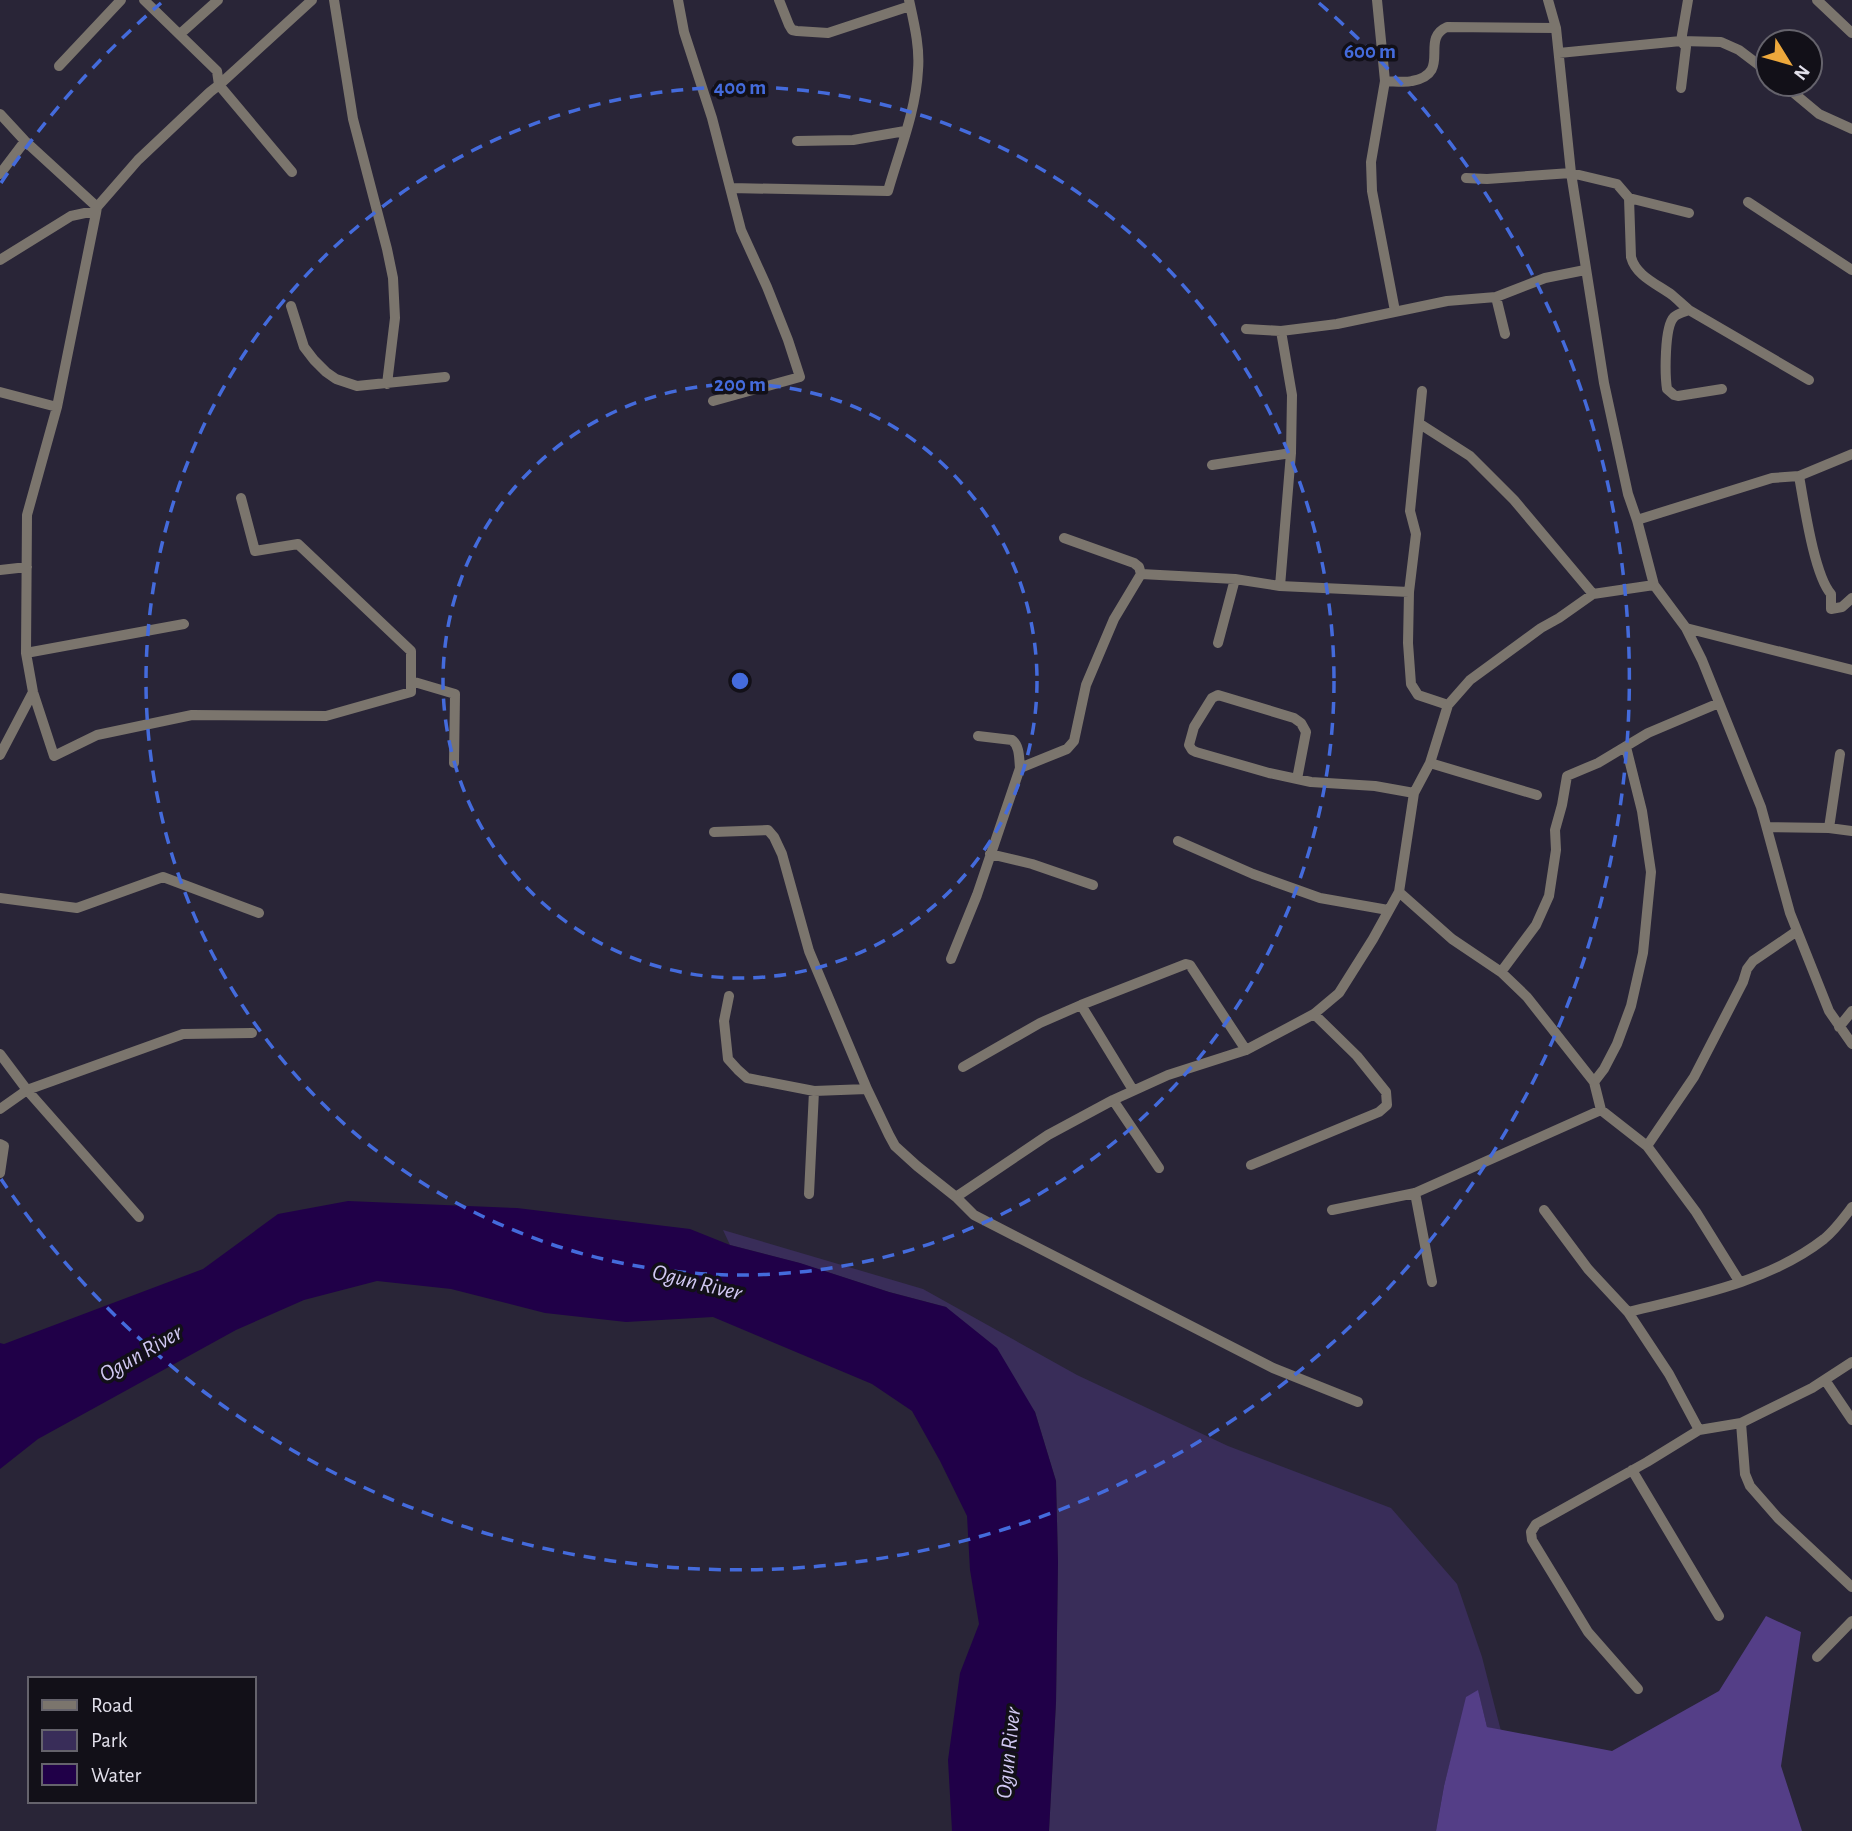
<svg xmlns="http://www.w3.org/2000/svg" width="1852" height="1831" viewBox="0 0 1852 1831" font-family="'Alegreya Sans',sans-serif">
<rect width="100%" height="100%" fill="#292537"/>
<path fill="#392d59" d="M 723,1230 L 923,1289 L 1077,1375 L 1228,1446 L 1391,1508 L 1457,1584 L 1482,1657 L 1501,1731 L 1487,1727 L 1478,1691 L 1467,1697 L 1444,1786 L 1436,1831 L 1049,1831 L 1056,1702 L 1058,1562 L 1056,1481 L 1035,1412 L 946,1307 L 889,1292 L 799,1263 L 730,1245 Z"/>
<path fill="#543e87" d="M 1766,1616 L 1801,1632 L 1781,1766 L 1802,1831 L 1436,1831 L 1444,1786 L 1466,1697 L 1478,1690 L 1487,1727 L 1612,1751 L 1719,1691 Z"/>
<path fill="#200048" d="M 348,1201 L 517,1208 L 690,1229 L 730,1245 L 800,1263 L 889,1292 L 946,1307 L 997,1348 L 1035,1412 L 1056,1481 L 1058,1562 L 1056,1702 L 1049,1831 L 952,1831 L 948,1760 L 960,1673 L 979,1624 L 970,1570 L 967,1516 L 940,1461 L 912,1411 L 872,1384 L 713,1317 L 626,1322 L 545,1313 L 451,1289 L 377,1281 L 304,1300 L 236,1330 L 38,1439 L 0,1469 L 0,1343 L 4,1344 L 203,1269 L 278,1214 Z"/>
<g fill="none" stroke-linecap="round" stroke-linejoin="round">
<path stroke="#7b756d" stroke-width="10" d="M 144,0 L 217,71 L 219,85 L 292,172
M 334,0 L 353,119 L 387,249 L 393,278 L 395,318 L 387,384
M 678,0 L 684,32 L 712,118 L 741,230 L 767,287 L 788,340 L 800,377 L 713,401
M 779,0 L 789,25 L 792,30 L 797,31 L 828,33 L 910,6
M 1377,0 L 1385,81 L 1371,162 L 1372,191 L 1395,311
M 1548,0 L 1556,28 L 1571,173 L 1604,383 L 1628,494 L 1637,520 L 1654,585 L 1686,628 L 1852,670
M 1817,0 L 1852,33
M 180,34 L 218,0
M 1559,53 L 1681,41 L 1721,42 L 1739,50 L 1768,72
M 59,66 L 121,0
M 1385,81 C 1393,81 1404,83 1412,81 C 1453,73 1419,39 1447,27 L 1556,28
M 1783,84 L 1819,114 L 1852,129
M 1681,88 L 1686,47 L 1681,41 L 1688,0
M 0,114 L 25,141 L 97,207
M 797,141 L 853,140 L 905,131
M 0,174 L 25,141
M 1466,178 L 1487,179 L 1571,173 L 1617,184 L 1629,198 L 1689,213
M 731,188 L 888,191 C 899,152 916,111 918,70 C 920,47 914,23 909,0
M 1629,198 L 1631,257 C 1636,276 1657,284 1672,295 C 1678,300 1683,305 1689,310 L 1809,380
M 1748,202 L 1852,270
M 0,260 L 71,216 L 85,213 L 96,213
M 1496,297 L 1505,334
M 291,306 L 304,347 L 314,360 L 326,372 L 336,379 L 357,386 L 445,377
M 1689,310 C 1684,312 1677,314 1674,317 C 1664,327 1665,376 1667,389 L 1674,395 L 1678,396 L 1722,389
M 1246,329 L 1281,331 L 1337,324 L 1447,301 L 1496,297 L 1545,278 L 1585,270
M 1422,391 L 1410,511 L 1416,534 L 1409,592 L 1408,643 L 1411,684 L 1418,695 L 1448,705
M 0,392 L 57,407
M 1420,424 L 1470,456 L 1514,500 L 1593,594
M 1212,465 L 1291,453
M 1799,476 C 1804,503 1814,575 1831,594 L 1831,609 L 1842,607 L 1852,598
M 241,498 L 255,551 L 298,544 L 411,651 L 411,692 L 326,716 L 192,715 L 97,735 L 54,756 L 33,692 L 26,653 L 27,515 L 57,407 L 96,213 L 97,207 L 138,160 L 210,92 L 219,85 L 312,0
M 1637,520 L 1772,478 L 1799,476 L 1852,454
M 1064,538 L 1134,563 L 1139,567 L 1141,574
M 0,570 L 27,567
M 1141,574 L 1235,579 L 1280,586 L 1409,592
M 1280,586 L 1291,453 L 1292,395 L 1281,331
M 1686,628 L 1702,660 L 1761,807 L 1790,913 L 1829,1011 L 1852,1044
M 1218,643 L 1235,579
M 26,653 L 184,624
M 411,681 L 455,694 L 454,763
M 0,755 L 33,692
M 1430,763 L 1537,795
M 1020,768 L 1067,749 L 1074,741 L 1086,685 L 1114,619 L 1141,574
M 1297,779 L 1306,732 L 1301,723 L 1294,718 L 1218,695 L 1212,698 L 1194,727 L 1189,745 L 1192,750 L 1196,752 L 1269,773 L 1311,782 L 1375,786 L 1414,793
M 1767,827 L 1829,828 L 1852,831
M 1829,828 L 1840,754
M 714,832 L 768,830 L 774,837 L 782,854 L 809,951 L 867,1089 L 889,1135 L 895,1146 L 917,1166 L 956,1197 L 974,1215 L 1273,1368 L 1358,1402
M 1178,841 L 1253,874 L 1320,898 L 1388,910
M 990,854 L 1032,864 L 1093,885
M 1399,892 L 1452,939 L 1501,972 L 1527,997 L 1594,1082 L 1601,1110 L 1647,1146 L 1696,1212 L 1739,1281
M 0,898 L 77,908 L 163,877 L 259,913
M 951,959 L 977,895 L 1020,768 C 1019,759 1020,746 1012,740 L 978,736
M 1501,972 L 1536,925 L 1549,896 L 1556,850 L 1555,830 L 1562,805 L 1567,776 L 1598,763 L 1648,733 L 1719,703
M 729,996 L 724,1021 L 728,1059 L 738,1070 L 747,1078 L 814,1091 L 867,1089
M 1081,1005 L 1133,1090
M 1839,1027 L 1852,1011
M 0,1054 L 27,1090 L 139,1217
M 963,1067 L 1040,1023 L 1081,1005 L 1186,964 L 1190,965 L 1246,1050
M 1594,1082 L 1604,1069 L 1617,1044 L 1631,1006 L 1643,953 L 1651,872 L 1642,811 L 1626,747
M 1113,1100 L 1159,1168
M 0,1109 L 27,1090 L 183,1034 L 252,1033
M 0,1144 L 4,1146 L 0,1173
M 1647,1146 L 1694,1077 L 1743,982 L 1747,969 L 1753,961 L 1797,931
M 1251,1165 L 1379,1112 L 1387,1105 L 1386,1092 L 1357,1056 L 1314,1014
M 1415,1193 L 1432,1282
M 809,1194 L 814,1091
M 956,1197 L 1048,1135 L 1113,1100 L 1168,1075 L 1246,1050 L 1314,1014 L 1339,993 L 1373,939 L 1399,892 L 1414,793 L 1430,763 L 1448,705 L 1470,680 L 1541,628 L 1559,618 L 1593,594 L 1654,585
M 1332,1210 L 1415,1193 L 1601,1110
M 1544,1210 L 1588,1269 L 1628,1312 L 1669,1374 L 1699,1430
M 1628,1312 C 1694,1296 1769,1282 1824,1239 C 1835,1230 1843,1219 1852,1207
M 1825,1380 L 1852,1420
M 1741,1423 L 1745,1474 L 1750,1486 L 1778,1518 L 1852,1587
M 1632,1470 L 1719,1616
M 1817,1657 L 1852,1621
M 1638,1689 L 1588,1632 L 1532,1540 L 1531,1532 L 1536,1524 L 1647,1462 L 1699,1430 L 1741,1423 L 1812,1388 L 1852,1362"/>
</g>
<g fill="none" stroke="#446bdc" stroke-width="3.5" stroke-dasharray="12 9">
<circle cx="740" cy="681" r="297"/>
<circle cx="740" cy="681" r="594"/>
<path d="M1 183A891 891 0 0 1 161 3M1319 3A891 891 0 1 1 1 1179"/>
</g>
<g text-anchor="middle" dominant-baseline="central" stroke-width="7" stroke-linejoin="round" paint-order="stroke">
<g font-size="23" font-style="italic" fill="#d1c8f2" stroke="#121018">
<text transform="translate(697 1283) rotate(14)">Ogun River</text>
<text transform="translate(141 1354) rotate(-30)">Ogun River</text>
<text transform="translate(1009 1753) rotate(-84)">Ogun River</text>
</g>
</g>
<circle cx="740" cy="681" r="10" fill="#446bdc" stroke="#121018" stroke-width="3.5"/>
<g font-size="21" text-anchor="middle" font-weight="bold" fill="#446bdc" stroke="#121018" stroke-width="7" stroke-linejoin="round" paint-order="stroke">
<text x="1370" y="58">600 m</text>
<text x="740" y="94">400 m</text>
<text x="740" y="391">200 m</text>
</g>
<rect x="28" y="1677" width="228" height="126" fill="#121018" stroke="#65636c" stroke-width="2"/>
<rect x="42" y="1700" width="35" height="10" fill="#7b756d" stroke="#65636c" stroke-width="2"/>
<text x="91" y="1712" font-size="21" fill="#e2e0eb">Road</text>
<rect x="42" y="1730" width="35" height="21" fill="#392d59" stroke="#65636c" stroke-width="2"/>
<text x="91" y="1747" font-size="21" fill="#e2e0eb">Park</text>
<rect x="42" y="1764" width="35" height="21" fill="#200048" stroke="#65636c" stroke-width="2"/>
<text x="91" y="1782" font-size="21" fill="#e2e0eb">Water</text>
<g transform="translate(1789 63) rotate(127)"><circle r="33" fill="#121018" stroke="#65636c" stroke-width="2"/>
<path d="M0-5L12 26L0 18L-12 26Z" fill="#eda83c"/>
<text y="-10" font-size="19" font-weight="bold" text-anchor="middle" fill="#e2e0eb">N</text>
</g>
</svg>
